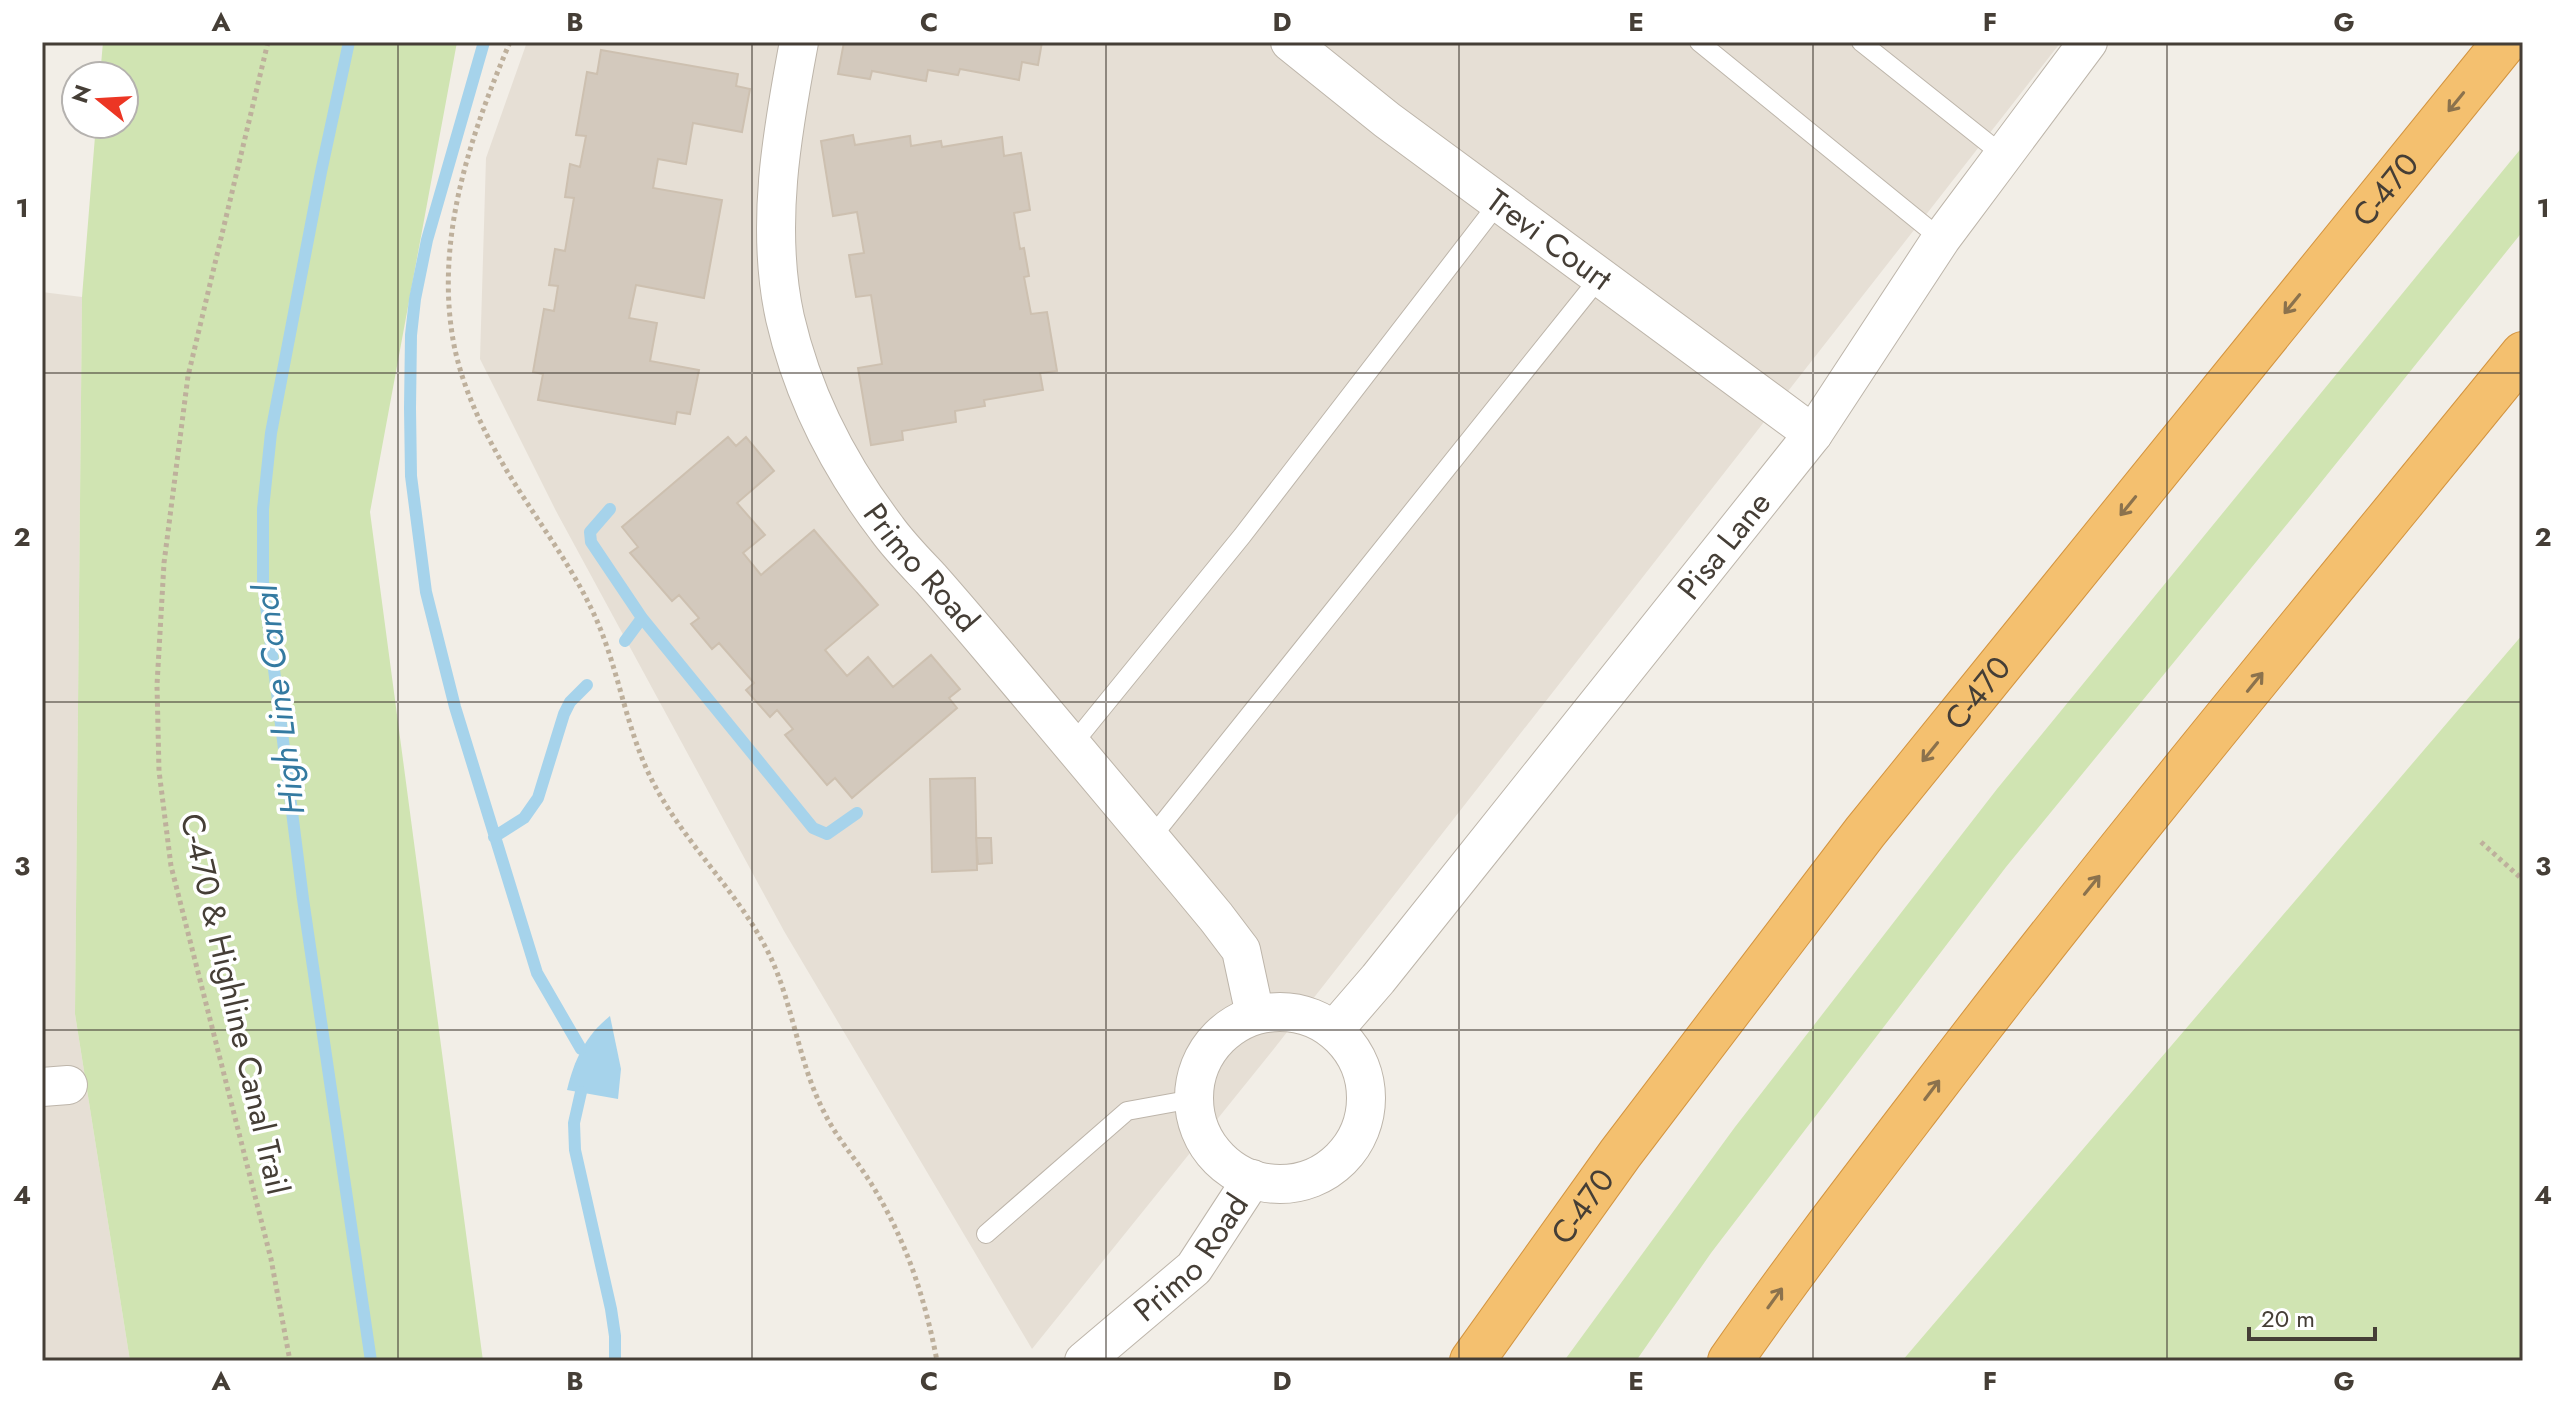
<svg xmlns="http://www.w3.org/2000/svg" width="2565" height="1403" viewBox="0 0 2565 1403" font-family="Jost,sans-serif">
<rect width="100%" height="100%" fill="#f2eee7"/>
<path fill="#e6dfd5" d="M 527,42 L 2061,42 L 1273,1050 L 1032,1349 L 784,931 L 556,511 L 480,359 L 486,158 Z
M 42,292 L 82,297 L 75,1014 L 130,1361 L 42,1361 Z"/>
<path fill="#d0e4b2" d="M 103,42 L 457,42 L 370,512 L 483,1361 L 130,1361 L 75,1014 L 82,297 L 96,124 L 124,124 L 124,76 L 100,76 Z
M 2523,146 L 2523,231 L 2306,501 L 2006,867 L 1711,1253 L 1636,1361 L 1564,1361 L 1735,1127 L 1997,789 Z
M 2523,634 L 2523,1361 L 1902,1361 Z"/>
<path fill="#a6d3eb" d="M 610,1016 L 621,1069 L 618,1099 L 567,1090 C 574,1060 586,1035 610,1016 Z"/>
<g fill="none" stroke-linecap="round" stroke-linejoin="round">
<path stroke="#a6d3eb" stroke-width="12" d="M 349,42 L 321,172 L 271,433 L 263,509 L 263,582 L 303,899 L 371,1361
M 484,42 L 427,240 L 415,299 L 411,335 L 410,408 L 411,476 L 426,592 L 455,707 L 537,973 L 581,1049
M 610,509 L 590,532 L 591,542 L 642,618 L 813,828 L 827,834 L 857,813
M 625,641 L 642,618
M 494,837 L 524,818 L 538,798 L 564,714 L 570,702 L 587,685
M 581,1092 L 574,1123 L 575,1150 L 611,1309 L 615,1336 L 615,1361"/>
</g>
<path fill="#d3c9bd" stroke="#cdc0b0" stroke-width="2" d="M 844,42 L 1042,42 L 1038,65 L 1022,62 L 1019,80 L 960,69 L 958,75 L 928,70 L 926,81 L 872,71 L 870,79 L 838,74 Z
M 601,50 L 738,74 L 736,86 L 750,89 L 742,132 L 693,123 L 686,164 L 658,159 L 653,188 L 722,200 L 704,298 L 636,285 L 629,318 L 657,323 L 650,361 L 699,370 L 690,414 L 677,412 L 675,424 L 538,400 L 543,374 L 533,372 L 544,309 L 554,311 L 558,286 L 549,285 L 555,249 L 565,251 L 574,198 L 565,197 L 570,164 L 580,167 L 586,136 L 576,135 L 587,72 L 597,74 Z
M 853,135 L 855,145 L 910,136 L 911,146 L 941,141 L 942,147 L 1002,137 L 1004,156 L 1021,153 L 1030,210 L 1014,213 L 1020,249 L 1024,248 L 1029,276 L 1024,277 L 1031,314 L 1047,312 L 1057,371 L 1040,373 L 1043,390 L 984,400 L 985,406 L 955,411 L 956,422 L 902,431 L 903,440 L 871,445 L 858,368 L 882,364 L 871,295 L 856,297 L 849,255 L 864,253 L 857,212 L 833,216 L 821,141 Z
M 728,437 L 736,446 L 746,437 L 774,471 L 737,503 L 765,535 L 743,553 L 761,575 L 814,530 L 878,605 L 825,650 L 847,676 L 868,657 L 893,687 L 931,655 L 960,689 L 949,698 L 957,708 L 852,798 L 835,778 L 827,785 L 785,735 L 793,729 L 777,710 L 770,717 L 746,690 L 754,683 L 719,643 L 712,649 L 691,624 L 699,618 L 679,595 L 672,601 L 630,553 L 638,547 L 622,527 Z
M 975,778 L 977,870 L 932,872 L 930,779 Z
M 976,838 L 991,838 L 992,863 L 978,864 Z"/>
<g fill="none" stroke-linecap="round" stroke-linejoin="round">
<g stroke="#bdb5aa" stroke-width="20">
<path id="service" d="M 1699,42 L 1941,239
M 1861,42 L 2003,155
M 1072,745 L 1242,536 L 1499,202
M 1151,838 L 1600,277
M 986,1234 L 1127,1111 L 1193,1099"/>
</g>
<g stroke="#bdb5aa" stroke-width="40">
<g id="minor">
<path id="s1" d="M 799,42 C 782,132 765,227 785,318 C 803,396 839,466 887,529 C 900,547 916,563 931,579 C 954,605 976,631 998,657 C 1071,744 1144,830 1216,917 L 1241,950 L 1255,1015"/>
<path id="s2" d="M 1290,42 L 1387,120 L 1813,434"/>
<circle cx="1280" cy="1098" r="86"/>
<path id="s3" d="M 1334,1030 L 1378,979 L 1813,434 L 1941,239 L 2088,42"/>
<path d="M 42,1087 L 68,1085"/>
<path id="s4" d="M 1084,1361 L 1194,1268 L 1252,1179"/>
</g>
</g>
<g stroke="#d39440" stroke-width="46">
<g id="motorway">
<path id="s5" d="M 1472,1361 L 1620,1154 L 1865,832 L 2505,42"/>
<path d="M 1730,1361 C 1794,1269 1862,1181 1930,1092 C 2121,841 2324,599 2523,354"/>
</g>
</g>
<path stroke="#beb09c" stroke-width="5" stroke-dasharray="4 4" stroke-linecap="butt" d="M 268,42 L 188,376 L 164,563 L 157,685 L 159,771 L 171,866 L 271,1259 L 290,1361
M 510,42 C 470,136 434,241 454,345 C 462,385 480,424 500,459 C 529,510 566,556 591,608 C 619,664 625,731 655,786 C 687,846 739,893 769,954 C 793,1003 798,1062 824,1112 C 837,1139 857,1160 872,1185 C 906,1240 925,1298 937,1361
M 2481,842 L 2523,880"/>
<use href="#service" stroke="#fff" stroke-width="18"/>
<use href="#minor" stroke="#fff" stroke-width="38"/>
<use href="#motorway" stroke="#f4c06f" stroke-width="44"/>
</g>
<defs><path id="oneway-shaft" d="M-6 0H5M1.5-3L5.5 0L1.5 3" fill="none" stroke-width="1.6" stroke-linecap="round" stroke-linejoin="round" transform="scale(2)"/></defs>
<g stroke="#8b724d">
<use href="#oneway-shaft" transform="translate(2456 102) rotate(129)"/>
<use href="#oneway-shaft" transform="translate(2292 304) rotate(129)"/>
<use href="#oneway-shaft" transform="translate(2128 506) rotate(129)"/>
<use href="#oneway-shaft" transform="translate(2255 682) rotate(-51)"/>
<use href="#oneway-shaft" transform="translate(1930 752) rotate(129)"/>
<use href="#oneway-shaft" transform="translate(2092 885) rotate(-51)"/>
<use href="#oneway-shaft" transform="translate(1932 1090) rotate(-53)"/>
<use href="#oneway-shaft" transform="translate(1775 1298) rotate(-54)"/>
</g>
<path fill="none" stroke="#453e36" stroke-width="2" stroke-opacity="0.55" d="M 398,42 L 398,1361M 752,42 L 752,1361M 1106,42 L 1106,1361M 1459,42 L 1459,1361M 1813,42 L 1813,1361M 2167,42 L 2167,1361M 42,373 L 2523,373M 42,702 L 2523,702M 42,1030 L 2523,1030"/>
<g text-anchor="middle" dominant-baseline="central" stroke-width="7" stroke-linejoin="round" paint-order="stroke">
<g font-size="32" fill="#453e36" stroke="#fff">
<text stroke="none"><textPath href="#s5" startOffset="1486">C-470</textPath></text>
<text stroke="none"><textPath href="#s2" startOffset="326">Trevi Court</textPath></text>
<text stroke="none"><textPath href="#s3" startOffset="622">Pisa Lane</textPath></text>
<text stroke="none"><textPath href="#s1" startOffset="566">Primo Road</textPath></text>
<text stroke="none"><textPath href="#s5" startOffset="838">C-470</textPath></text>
<text transform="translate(235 1004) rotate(77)">C-470 &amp; Highline Canal Trail</text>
<text stroke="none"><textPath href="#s5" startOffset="190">C-470</textPath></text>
<text stroke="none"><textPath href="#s4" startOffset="150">Primo Road</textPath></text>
</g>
<g font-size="34" font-style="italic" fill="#347aa1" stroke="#fff">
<text transform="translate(279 700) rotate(-97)">High Line Canal</text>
</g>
</g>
<rect width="2565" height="1403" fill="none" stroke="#ffffff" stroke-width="88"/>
<g transform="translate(100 100) rotate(288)"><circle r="38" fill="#ffffff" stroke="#b5b2af" stroke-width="2"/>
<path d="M0-6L14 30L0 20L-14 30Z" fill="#ec3624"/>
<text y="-12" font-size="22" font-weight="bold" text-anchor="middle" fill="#453e36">N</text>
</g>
<path d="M2249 1327v12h126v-12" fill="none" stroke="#453e36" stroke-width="4"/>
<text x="2261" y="1327" font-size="24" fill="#453e36" stroke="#ffffff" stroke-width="6" paint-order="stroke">20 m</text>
<rect x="44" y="44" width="2477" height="1315" fill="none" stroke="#453e36" stroke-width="3"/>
<g font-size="26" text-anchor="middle" font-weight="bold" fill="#453e36">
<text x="221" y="31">A</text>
<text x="575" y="31">B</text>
<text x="929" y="31">C</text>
<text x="1282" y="31">D</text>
<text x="1636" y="31">E</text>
<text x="1990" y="31">F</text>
<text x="2344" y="31">G</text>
<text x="22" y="217">1</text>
<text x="2543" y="217">1</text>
<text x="22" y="546">2</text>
<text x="2543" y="546">2</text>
<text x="22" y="875">3</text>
<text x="2543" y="875">3</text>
<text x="22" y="1204">4</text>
<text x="2543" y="1204">4</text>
<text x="221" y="1390">A</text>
<text x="575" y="1390">B</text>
<text x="929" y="1390">C</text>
<text x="1282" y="1390">D</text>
<text x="1636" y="1390">E</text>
<text x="1990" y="1390">F</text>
<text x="2344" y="1390">G</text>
</g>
</svg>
